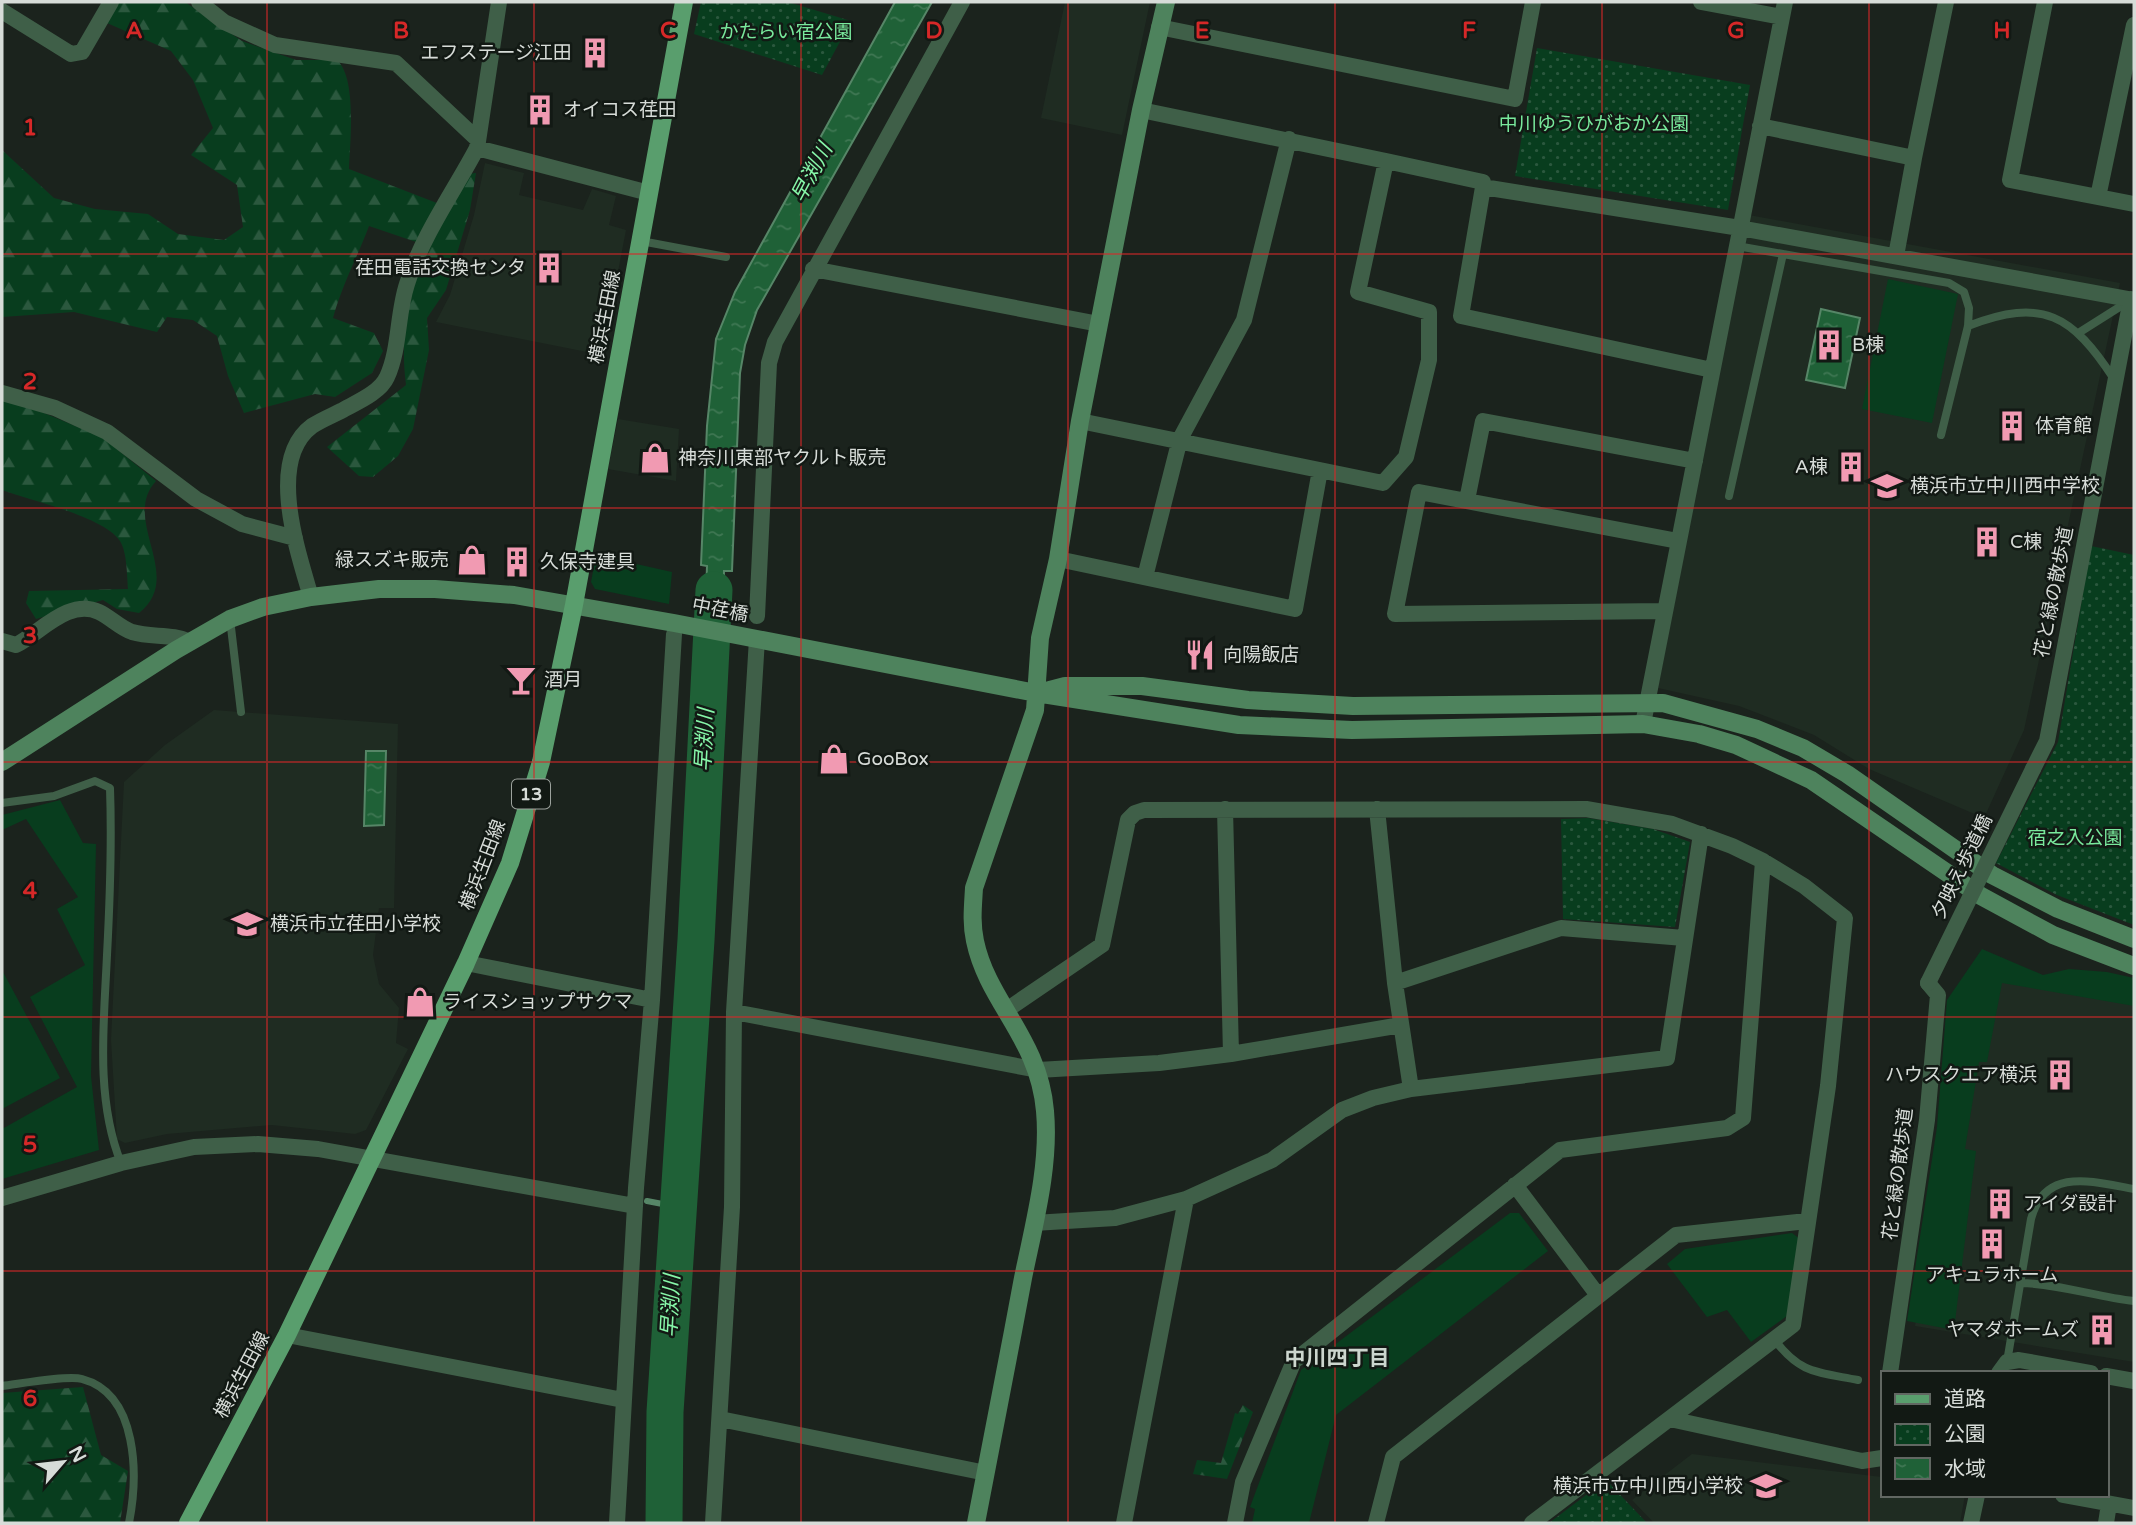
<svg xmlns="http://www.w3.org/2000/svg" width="2136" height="1525" viewBox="0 0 2136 1525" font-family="'Varela Round','Noto Sans JP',sans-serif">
<defs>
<pattern id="forest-firs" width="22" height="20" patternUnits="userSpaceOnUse" patternTransform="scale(1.75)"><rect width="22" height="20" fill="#083d1e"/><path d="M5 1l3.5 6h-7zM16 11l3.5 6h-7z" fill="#2b583e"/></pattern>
<pattern id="park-dots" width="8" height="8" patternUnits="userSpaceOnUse" patternTransform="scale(1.75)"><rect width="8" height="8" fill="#083d1e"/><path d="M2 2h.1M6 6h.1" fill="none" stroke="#2b583e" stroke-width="1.8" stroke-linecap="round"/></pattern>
<pattern id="water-ripples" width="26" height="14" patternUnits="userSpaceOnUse" patternTransform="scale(1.75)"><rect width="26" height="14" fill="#1f6137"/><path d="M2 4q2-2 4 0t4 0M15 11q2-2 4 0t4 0" fill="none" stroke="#3f7753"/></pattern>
</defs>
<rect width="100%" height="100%" fill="#1b231d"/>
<path fill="#1f2c22" d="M 1065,2 L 1150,2 L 1122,135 L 1041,118 Z
M 485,163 L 524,173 L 519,195 L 583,210 L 592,189 L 616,196 L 609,225 L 626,230 L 602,355 L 436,322 L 450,295 L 474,215 Z
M 1749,215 L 2120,283 L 2024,730 L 1984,818 L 1869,769 L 1814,735 L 1739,706 L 1658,688 Z
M 618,419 L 679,429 L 676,481 L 608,469 Z
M 214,710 L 398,724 L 394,908 L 379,908 L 373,955 L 379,984 L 399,1008 L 396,1043 L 408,1049 L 366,1130 L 355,1134 L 272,1125 L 167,1134 L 125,1143 L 117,1139 L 111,1040 L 124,782 L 165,745 Z
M 2017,973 L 2134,996 L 2134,1362 L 1915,1326 L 1943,1149 L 1958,999 Z
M 1692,1454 L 1882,1477 L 1882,1495 L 1965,1495 L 1960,1523 L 1654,1523 L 1632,1500 Z"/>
<path fill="#083d1e" d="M 1888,279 L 1958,294 L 1932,423 L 1862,409 Z
M 596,555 L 672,572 L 669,604 L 595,589 L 591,582 Z
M 60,800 L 83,843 L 96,844 L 91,1076 L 99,1150 L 2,1179 L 2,1129 L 77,1087 L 30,997 L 85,965 L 57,909 L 78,897 L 26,819 L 2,830 L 2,815 Z
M 1982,949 L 2043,975 L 2069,969 L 2107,972 L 2134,978 L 2134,1006 L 2002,983 L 1987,1062 L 1979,1062 L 1965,1149 L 1976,1151 L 1954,1330 L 1907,1321 L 1937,1127 L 1947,1000 Z
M 2,970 L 60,1078 L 2,1109 Z
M 1510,1213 L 1519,1213 L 1548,1251 L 1336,1415 L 1309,1523 L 1252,1523 L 1255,1509 L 1250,1507 L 1301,1370 Z
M 1792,1233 L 1800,1239 L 1787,1316 L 1751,1342 L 1727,1310 L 1707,1317 L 1667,1264 L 1685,1249 Z"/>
<path fill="url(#forest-firs)" d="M 119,2 L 185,2 L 242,41 L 296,60 L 337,60 C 357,78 350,142 349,169 L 442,205 L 419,243 L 369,226 C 357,258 342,285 333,318 L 374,333 L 383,351 L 372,373 L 335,397 L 315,394 L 244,413 L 228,376 L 217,336 L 193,320 L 167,317 L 157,332 L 74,312 L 2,317 L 2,150 L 54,198 L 95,209 L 148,214 L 178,234 L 224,240 L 243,227 L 237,185 L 191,155 L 213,128 L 193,80 L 171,51 L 107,23 Z
M 476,173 L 470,210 L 446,290 L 427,318 L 429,350 L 413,429 L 398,456 L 373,477 L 359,476 L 327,447 L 406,385 C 395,299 428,246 468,174 Z
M 2,399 L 15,401 L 102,437 L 156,481 C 120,520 186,576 139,613 L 117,609 L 103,600 L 36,619 L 26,603 L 29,591 L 128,589 C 127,575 127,552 120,541 C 103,516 31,501 2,490 Z
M 83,1387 L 101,1455 L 128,1471 L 120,1523 L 2,1523 L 4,1493 L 2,1393 Z
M 1243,1405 L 1253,1412 L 1227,1479 L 1193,1474 L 1197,1460 L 1221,1463 L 1235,1413 L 1238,1414 Z"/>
<path fill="url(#park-dots)" d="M 701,2 L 788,2 L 851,21 L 822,75 L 694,34 Z
M 1537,48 L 1750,85 L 1728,210 L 1515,176 Z
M 2091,546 L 2134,555 L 2134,925 L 2057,895 L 1996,863 L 2058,742 Z
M 1588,818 L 1653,829 L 1690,842 L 1675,927 L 1563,919 L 1561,819 Z
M 1606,1480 L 1647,1523 L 1549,1523 Z"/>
<path fill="url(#water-ripples)" stroke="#568667" stroke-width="2" d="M 895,2 L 932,2 L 757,310 L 745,345 L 740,373 L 732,571 L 724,571 L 723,626 L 705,623 L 707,566 L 701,565 L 707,426 L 716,339 L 735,292 Z
M 1821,309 L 1860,318 L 1845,388 L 1806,380 Z
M 366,751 L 386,751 L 384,825 L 364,826 Z"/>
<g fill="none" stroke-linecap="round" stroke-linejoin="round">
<path stroke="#568667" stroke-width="6" d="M 647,1201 L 678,1207"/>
<path stroke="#1f6137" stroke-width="37" d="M 664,1523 L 665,1412 L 696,940 L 714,590"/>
<path stroke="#3f5f48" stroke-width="8" d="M 641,241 L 726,257
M 1737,246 L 1949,283 L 1964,292 L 1969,308 L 1968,326 L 1941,435
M 1968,326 C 2043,297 2072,315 2114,379
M 2080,332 L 2129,301
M 1729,496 L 1783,254
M 230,619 L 241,712
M 2,803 L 54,796 L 95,781 L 110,788 C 112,844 110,899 107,955 C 104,1023 95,1098 121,1163
M 2021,1283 C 2061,1284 2096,1297 2134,1301
M 1774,1339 C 1800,1374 1817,1372 1858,1380
M 2007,1362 L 2031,1219 C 2045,1166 2094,1182 2134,1189
M 2,1386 C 19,1384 68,1375 82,1379 C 139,1394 138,1477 129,1523"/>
<path stroke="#3f5f48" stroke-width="16" d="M 199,2 L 224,22 L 275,45 L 396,63 L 478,140
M 499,2 L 477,148 L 649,193
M 1701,2 L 1782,17
M 2045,2 L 2010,180 L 2134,204
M 2,11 L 71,54 L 82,52 L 111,2
M 1159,27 L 1515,99 L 1533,2
M 1760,126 L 1914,158 L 1946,2
M 1386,161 L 1483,182 L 1483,187
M 2098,197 L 2134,25
M 1896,256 L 1914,158
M 813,269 L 1099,324
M 1712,370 L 1461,316 L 1483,187 L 1740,228 L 2134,300
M 2,393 L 55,408 L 107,432 L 196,499 L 242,524 L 295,538
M 1080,421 L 1383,483 L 1406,457 L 1429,360 L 1429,312 L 1358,292 L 1386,161 L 1141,110
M 1467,500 L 1483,421 L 1695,461
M 1058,559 L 1295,609 L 1320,470
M 1145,577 L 1180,439 L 1244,320 L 1289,139
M 311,597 C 298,552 266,460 312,426 C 321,420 331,416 341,411 C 355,403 380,393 387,377 C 400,349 397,314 407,284 C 422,236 453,193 477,148
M 1665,611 L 1395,614 L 1419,492 L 1678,541
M 757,616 L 769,363 L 775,342 L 962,2
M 2,641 L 16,645 C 41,632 69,598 99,612 C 110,617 120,628 132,632 C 152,638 171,633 191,642
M 1643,724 L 1785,2
M 2033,769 L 2047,741 L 2131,299
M 1225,809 L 1231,1054
M 1377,809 L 1395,983 L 1411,1089
M 466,963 L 652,1000
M 1395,983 L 1561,928 L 1684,938
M 1008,1009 L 1102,945 L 1128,820 L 1135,813 L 1144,810 L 1586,809 L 1672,824 L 1732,846 L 1763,861 L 1743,1118 L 1727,1128 L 1560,1150 L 1294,1361 L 1243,1482 L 1235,1523
M 734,1012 L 1038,1070 L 1159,1063 L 1231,1054 L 1401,1025
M 1515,1185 L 1597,1294
M 2,1198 L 121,1163 L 194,1147 L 258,1144 L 318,1149 L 635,1206
M 1034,1223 L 1115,1218 L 1186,1199 L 1272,1160 L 1342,1110 L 1373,1098 L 1411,1089 L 1667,1058 L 1701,834
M 287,1335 L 623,1400
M 1890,1373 L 1927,1120 L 1938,995 L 1928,983
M 1999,1373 L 2007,1362 L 2019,1360 L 2091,1373
M 2106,1376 L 2134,1381
M 720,1419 L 986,1473
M 1670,1419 L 1862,1461 L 1882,1458
M 2063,1495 L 2134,1508
M 617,1523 L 636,1188 L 652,1000 L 674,634
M 713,1523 L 732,1207 L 734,1012 L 757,639
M 1124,1523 L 1186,1199
M 1376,1523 L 1393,1457 L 1676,1235 L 1807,1221
M 1532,1523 L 1793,1325 L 1828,1086 L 1845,918 L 1804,886 L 1763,861
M 1971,1523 L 1977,1495
M 2106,1523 L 2109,1504"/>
<path stroke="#4e835d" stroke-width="18" d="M 1046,691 L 1065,686 L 1142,686 L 1248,700 L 1353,706 L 1663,703 L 1757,729 L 1803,748 L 1847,774 L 1992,875 L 2058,909 L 2134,939
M 2,762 L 176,650 L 230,619 L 263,607 L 311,597 L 379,589 L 435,589 L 514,595 L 674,623 L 1036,693 L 1239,725 L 1352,730 L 1643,724 L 1699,734 L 1736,745 L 1811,780 L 1981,896 L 2053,935 L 2134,966
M 976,1523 C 991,1442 1008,1360 1023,1278 C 1034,1224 1050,1166 1045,1111 C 1039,1038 988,1003 975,941 C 971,923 973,906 974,888 L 1035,710 L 1040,638 L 1058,559 L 1080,421 L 1141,110 L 1166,2"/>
<path stroke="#599e6d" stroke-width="18" d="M 188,1523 L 287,1335 L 466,963 L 510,863 L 541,762 L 574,605 L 684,2"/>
<path stroke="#3f5f48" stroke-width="16" d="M 1928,983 L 2033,769"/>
</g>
<path fill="none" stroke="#d62828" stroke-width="2" stroke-opacity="0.55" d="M 267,2 L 267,1523M 534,2 L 534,1523M 801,2 L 801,1523M 1068,2 L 1068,1523M 1335,2 L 1335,1523M 1602,2 L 1602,1523M 1869,2 L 1869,1523M 2,254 L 2134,254M 2,508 L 2134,508M 2,762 L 2134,762M 2,1017 L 2134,1017M 2,1271 L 2134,1271"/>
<defs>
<g id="building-bare" transform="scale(2.415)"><path d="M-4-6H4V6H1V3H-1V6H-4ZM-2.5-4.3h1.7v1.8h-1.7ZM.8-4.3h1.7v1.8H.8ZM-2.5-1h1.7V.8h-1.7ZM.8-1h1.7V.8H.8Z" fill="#f19ab2" stroke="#121914" stroke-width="2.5" paint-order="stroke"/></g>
<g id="shop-bare" transform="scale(2.415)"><path d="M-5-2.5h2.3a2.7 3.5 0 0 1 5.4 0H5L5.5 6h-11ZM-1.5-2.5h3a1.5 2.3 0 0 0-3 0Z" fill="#f19ab2" stroke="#121914" stroke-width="2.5" paint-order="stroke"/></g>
<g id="school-bare" transform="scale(2.415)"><path d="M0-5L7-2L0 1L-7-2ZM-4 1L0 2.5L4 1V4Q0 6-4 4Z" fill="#f19ab2" stroke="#121914" stroke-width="2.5" paint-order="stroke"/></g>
<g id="restaurant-bare" transform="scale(2.415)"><path d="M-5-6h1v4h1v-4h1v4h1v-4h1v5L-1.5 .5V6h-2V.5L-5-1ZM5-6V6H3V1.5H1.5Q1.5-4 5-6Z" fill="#f19ab2" stroke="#121914" stroke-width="2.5" paint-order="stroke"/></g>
<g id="bar-bare" transform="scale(2.415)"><path d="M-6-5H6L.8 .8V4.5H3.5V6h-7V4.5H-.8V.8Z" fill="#f19ab2" stroke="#121914" stroke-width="2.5" paint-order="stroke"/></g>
</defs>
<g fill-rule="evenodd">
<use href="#building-bare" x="595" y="53"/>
<use href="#building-bare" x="540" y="110"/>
<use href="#building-bare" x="549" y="268"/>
<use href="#building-bare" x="1829" y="345"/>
<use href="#building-bare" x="2012" y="426"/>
<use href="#shop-bare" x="655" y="458"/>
<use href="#building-bare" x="1851" y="467"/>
<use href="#school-bare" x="1887" y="486"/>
<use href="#building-bare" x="1987" y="542"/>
<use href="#shop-bare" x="472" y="560"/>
<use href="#building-bare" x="517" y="562"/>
<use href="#restaurant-bare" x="1200" y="655"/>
<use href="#bar-bare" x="521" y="680"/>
<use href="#shop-bare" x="834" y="759"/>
<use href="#school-bare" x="247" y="924"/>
<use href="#shop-bare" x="420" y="1002"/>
<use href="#building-bare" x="2060" y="1075"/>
<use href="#building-bare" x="2000" y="1204"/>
<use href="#building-bare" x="1992" y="1244"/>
<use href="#building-bare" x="2102" y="1330"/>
<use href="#school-bare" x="1766" y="1486"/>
</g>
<g text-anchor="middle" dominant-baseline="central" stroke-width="5" stroke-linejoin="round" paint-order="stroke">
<rect fill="#121914" stroke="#9ca29d" stroke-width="2" x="512" y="779.5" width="38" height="29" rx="5"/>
<g font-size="18" font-weight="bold" fill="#d7dcd8">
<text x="531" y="794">13</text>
</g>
<g font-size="19" fill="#79e99c" stroke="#121914">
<text x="786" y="32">かたらい宿公園</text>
<text x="1594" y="124">中川ゆうひがおか公園</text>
<text x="2075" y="838">宿之入公園</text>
</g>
<g font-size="19" fill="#d7dcd8" stroke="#121914" text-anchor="start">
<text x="572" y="53" text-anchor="end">エフステージ江田</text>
<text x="563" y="110">オイコス荏田</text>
<text x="526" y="268" text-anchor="end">荏田電話交換センタ</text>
<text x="1852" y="345">B棟</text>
<text x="2035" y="426">体育館</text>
<text x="678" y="458">神奈川東部ヤクルト販売</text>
<text x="1828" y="467" text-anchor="end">A棟</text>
<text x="1910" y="486">横浜市立中川西中学校</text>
<text x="2010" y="542">C棟</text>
<text x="449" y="560" text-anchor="end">緑スズキ販売</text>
<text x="540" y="562">久保寺建具</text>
<text x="1223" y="655">向陽飯店</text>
<text x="544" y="680">酒月</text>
<text x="857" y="759">GooBox</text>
<text x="270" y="924">横浜市立荏田小学校</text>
<text x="443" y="1002">ライスショップサクマ</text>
<text x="2037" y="1075" text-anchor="end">ハウスクエア横浜</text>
<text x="2023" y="1204">アイダ設計</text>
<text x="1992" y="1275" text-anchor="middle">アキュラホーム</text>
<text x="2079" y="1330" text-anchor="end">ヤマダホームズ</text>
<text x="1743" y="1486" text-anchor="end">横浜市立中川西小学校</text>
</g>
<g font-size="19" fill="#d7dcd8" stroke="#121914">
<text transform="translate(605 317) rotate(-79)">横浜生田線</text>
<text transform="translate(2054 592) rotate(-79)">花と緑の散歩道</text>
<text transform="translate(720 610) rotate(11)">中荏橋</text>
<text transform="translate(483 865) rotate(-69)">横浜生田線</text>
<text transform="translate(1962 867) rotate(-64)">夕映え歩道橋</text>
<text transform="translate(1898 1174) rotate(-83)">花と緑の散歩道</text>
<text transform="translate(242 1375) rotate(-62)">横浜生田線</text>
</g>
<g font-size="21" font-style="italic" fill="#87f7a9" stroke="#121914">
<text transform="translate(812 173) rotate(-62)">早渕川</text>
<text transform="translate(705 740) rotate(-87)">早渕川</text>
<text transform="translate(671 1306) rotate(-87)">早渕川</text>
</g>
<g font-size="21" font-weight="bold" fill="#ccd6ce" stroke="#121914">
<text x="1337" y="1358">中川四丁目</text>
</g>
</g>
<g font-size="23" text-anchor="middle" font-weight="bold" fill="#d62828" stroke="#121914" stroke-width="5" stroke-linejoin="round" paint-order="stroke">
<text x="134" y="38">A</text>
<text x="401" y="38">B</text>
<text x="668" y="38">C</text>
<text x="934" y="38">D</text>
<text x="1202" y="38">E</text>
<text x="1469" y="38">F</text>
<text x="1736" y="38">G</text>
<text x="2002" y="38">H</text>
<text x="30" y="135">1</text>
<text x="30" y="389">2</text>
<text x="30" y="643">3</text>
<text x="30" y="898">4</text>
<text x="30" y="1152">5</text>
<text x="30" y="1406">6</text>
</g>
<rect width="2136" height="1525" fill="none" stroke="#d7dcd8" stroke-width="7"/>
<rect x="1881" y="1371" width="228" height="126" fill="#121914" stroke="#616762" stroke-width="2"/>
<rect x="1895" y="1394" width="35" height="10" fill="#599e6d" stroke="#616762" stroke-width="2"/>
<text x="1944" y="1406" font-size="21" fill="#d7dcd8">道路</text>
<rect x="1895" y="1424" width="35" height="21" fill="url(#park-dots)" stroke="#616762" stroke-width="2"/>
<text x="1944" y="1441" font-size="21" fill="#d7dcd8">公園</text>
<rect x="1895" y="1458" width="35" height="21" fill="url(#water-ripples)" stroke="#616762" stroke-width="2"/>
<text x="1944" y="1476" font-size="21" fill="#d7dcd8">水域</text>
<g transform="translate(63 1462) rotate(62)" stroke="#121914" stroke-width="5" paint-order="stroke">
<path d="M0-5L12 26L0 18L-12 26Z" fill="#d7dcd8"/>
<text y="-10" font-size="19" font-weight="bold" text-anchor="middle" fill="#d7dcd8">N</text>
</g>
</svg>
